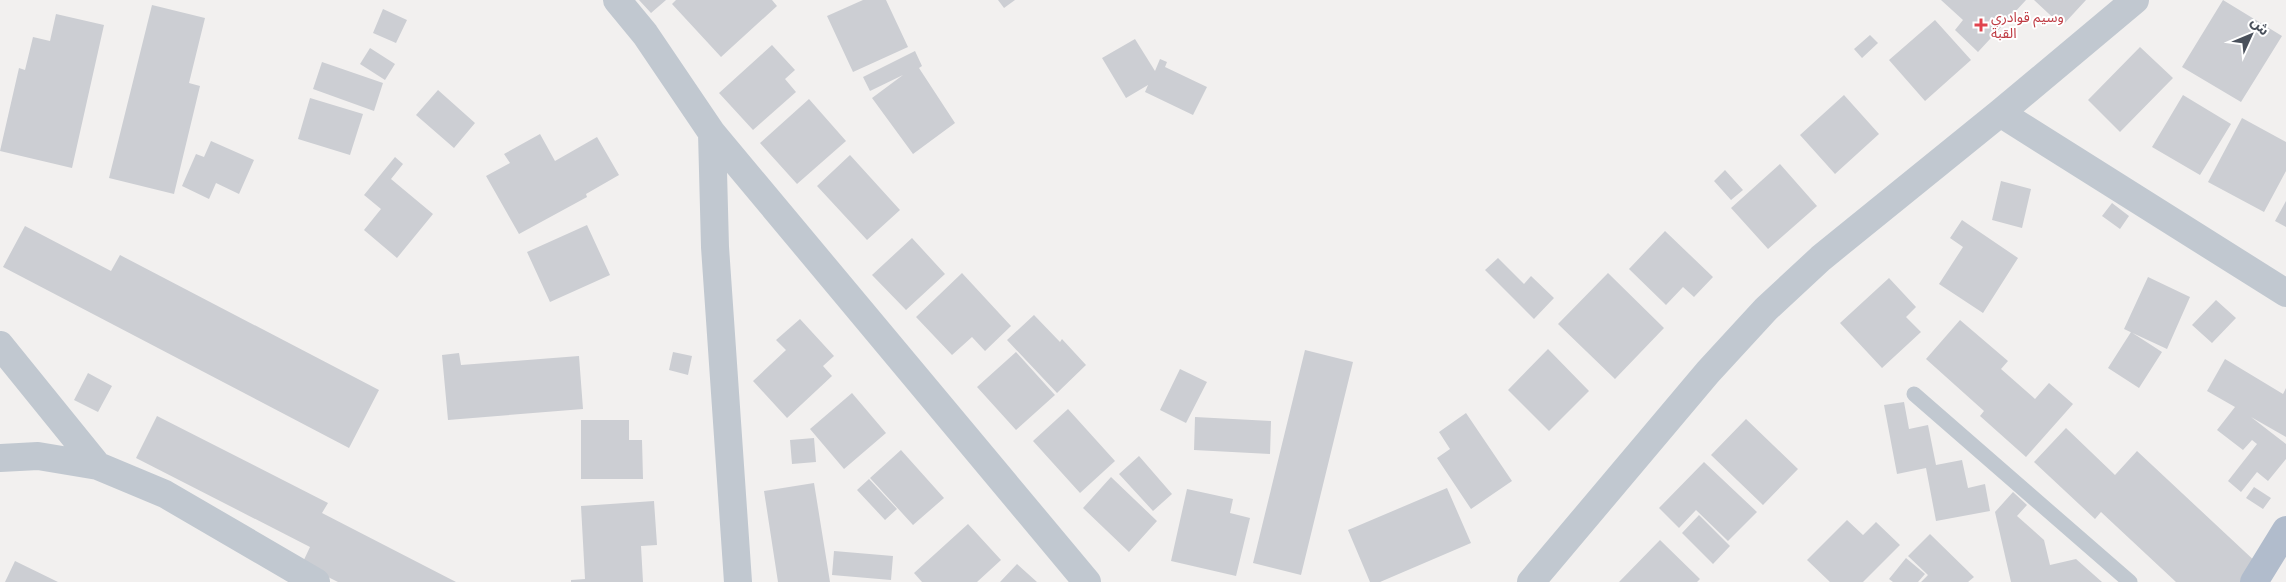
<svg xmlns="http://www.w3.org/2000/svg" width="2286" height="582" viewBox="0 0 2286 582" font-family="Montserrat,'Noto Sans Arabic',sans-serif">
<rect width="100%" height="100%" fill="#f2f0ef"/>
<path fill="#ccced3" d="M 639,0 L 666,0 L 651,13 Z
M 676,0 L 772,0 L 777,6 L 721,57 L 672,4 Z
M 863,0 L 886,0 L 908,47 L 853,72 L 827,16 Z
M 998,0 L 1015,0 L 1004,8 Z
M 1941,0 L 2026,0 L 1978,52 L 1955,30 L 1963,20 Z
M 2034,0 L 2086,0 L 2062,26 Z
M 2223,0 L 2282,36 L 2241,102 L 2182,67 Z
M 152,5 L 205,18 L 189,83 L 200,86 L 174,194 L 109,178 Z
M 383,9 L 407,20 L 396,43 L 373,33 Z
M 56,14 L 104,25 L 72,168 L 0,151 L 19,68 L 25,70 L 33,37 L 50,41 Z
M 1935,20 L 1971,60 L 1925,101 L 1889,60 Z
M 1870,35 L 1878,43 L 1862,58 L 1854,49 Z
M 1135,39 L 1155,71 L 1160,59 L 1167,62 L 1165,67 L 1207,87 L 1193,115 L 1145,92 L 1148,85 L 1126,98 L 1102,58 Z
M 772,45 L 795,70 L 785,79 L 796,92 L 753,130 L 719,93 Z
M 2140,47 L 2173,78 L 2120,132 L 2088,100 Z
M 370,48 L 395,64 L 385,80 L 360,64 Z
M 915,51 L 922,66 L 919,68 L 955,123 L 913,154 L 872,98 L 903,75 L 870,91 L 863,77 Z
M 322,62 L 383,83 L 374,111 L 313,89 Z
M 438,90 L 475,123 L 454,148 L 416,115 Z
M 1844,95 L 1879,134 L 1835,174 L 1800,135 Z
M 2183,95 L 2231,124 L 2200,175 L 2152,147 Z
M 310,98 L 363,114 L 350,155 L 298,139 Z
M 809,99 L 846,141 L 797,184 L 760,143 Z
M 2242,118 L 2286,142 L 2286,171 L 2264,212 L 2208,182 Z
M 540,134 L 555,161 L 597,137 L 619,175 L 586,194 L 587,197 L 519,234 L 486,176 L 510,163 L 504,154 Z
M 211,141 L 254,160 L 239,194 L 216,183 L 209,199 L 182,186 L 196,154 L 204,157 Z
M 850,155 L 900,210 L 867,240 L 817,186 Z
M 395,157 L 403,164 L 391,179 L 433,214 L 397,258 L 364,230 L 381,209 L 364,195 Z
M 1780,164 L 1817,206 L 1768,249 L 1731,208 Z
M 1725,170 L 1743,190 L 1731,200 L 1714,181 Z
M 2001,181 L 2031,189 L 2022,228 L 1992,220 Z
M 2286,201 L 2286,227 L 2275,221 Z
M 2112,203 L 2129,216 L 2120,229 L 2102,216 Z
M 1962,220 L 2018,258 L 1983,313 L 1939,284 L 1963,247 L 1950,238 Z
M 587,225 L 610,275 L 550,302 L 527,252 Z
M 25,226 L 111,271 L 120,255 L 379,390 L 349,448 L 3,267 Z
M 1665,231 L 1713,277 L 1694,297 L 1683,287 L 1666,305 L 1629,269 Z
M 912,238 L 945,274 L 906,310 L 872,275 Z
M 1498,258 L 1524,284 L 1531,276 L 1554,298 L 1534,319 L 1485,270 Z
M 962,273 L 1011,326 L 985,351 L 972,337 L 952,355 L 916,317 Z
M 1608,273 L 1664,328 L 1615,379 L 1558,324 Z
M 2148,277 L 2190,297 L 2167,349 L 2124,329 Z
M 1889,278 L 1916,307 L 1906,317 L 1921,332 L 1882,368 L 1840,323 Z
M 2216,300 L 2236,318 L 2212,343 L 2192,325 Z
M 1034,315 L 1060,342 L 1062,339 L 1086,365 L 1057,393 L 1007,340 Z
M 800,319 L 834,356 L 823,366 L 832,376 L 787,418 L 753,381 L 786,350 L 776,340 Z
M 1960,320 L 2008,361 L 2001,369 L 2035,399 L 2049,383 L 2073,404 L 2026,457 L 1980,416 L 1984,411 L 1926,359 Z
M 2131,332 L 2162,352 L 2139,388 L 2108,368 Z
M 1548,349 L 1589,391 L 1549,431 L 1508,390 Z
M 1305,350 L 1353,362 L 1301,575 L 1253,563 Z
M 673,352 L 692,356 L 688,375 L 669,370 Z
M 1016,352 L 1055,395 L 1016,430 L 977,387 Z
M 459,353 L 461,365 L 579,356 L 583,409 L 448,420 L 442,355 Z
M 2225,359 L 2283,394 L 2286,388 L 2286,437 L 2251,417 L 2286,444 L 2286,459 L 2268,481 L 2257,472 L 2241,492 L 2228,481 L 2257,444 L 2252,440 L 2243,450 L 2217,430 L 2235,407 L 2207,391 Z
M 1180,369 L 1207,382 L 1186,423 L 1160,410 Z
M 88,373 L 112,386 L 98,412 L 74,400 Z
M 852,393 L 886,433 L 844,469 L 810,429 Z
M 1904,402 L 1909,429 L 1928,425 L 1936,465 L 1962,460 L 1968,488 L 1985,484 L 1990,511 L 1936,521 L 1926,468 L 1897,474 L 1884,405 Z
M 1068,409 L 1115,461 L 1080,493 L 1033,441 Z
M 1466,413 L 1512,481 L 1471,509 L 1437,458 L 1450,449 L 1439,432 Z
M 157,416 L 328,503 L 322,513 L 456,582 L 338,582 L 302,564 L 310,547 L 136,458 Z
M 1195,417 L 1271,421 L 1270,454 L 1194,450 Z
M 1746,419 L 1798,469 L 1763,505 L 1711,455 Z
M 581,420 L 629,420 L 629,440 L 642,440 L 643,479 L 581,479 Z
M 2066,428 L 2115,475 L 2137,451 L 2259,565 L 2243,582 L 2176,582 L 2101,512 L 2095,519 L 2034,462 Z
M 814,438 L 816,462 L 792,464 L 790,440 Z
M 901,450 L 944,498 L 913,525 L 870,478 Z
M 1139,456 L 1172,494 L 1153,511 L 1119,474 Z
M 1704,462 L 1757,512 L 1728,541 L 1696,510 L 1679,528 L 1659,508 Z
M 1111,477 L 1157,521 L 1129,552 L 1083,508 Z
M 869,479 L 897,509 L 885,520 L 857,490 Z
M 814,483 L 830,582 L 778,582 L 764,491 Z
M 2254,487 L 2271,498 L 2263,509 L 2246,498 Z
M 1447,488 L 1471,543 L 1380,582 L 1370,582 L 1348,530 Z
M 1187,489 L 1233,499 L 1230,513 L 1250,518 L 1236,576 L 1171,561 Z
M 2013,492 L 2027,505 L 2017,516 L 2044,540 L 2050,565 L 2076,559 L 2102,582 L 2011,582 L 1995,512 Z
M 654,501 L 657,545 L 641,546 L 643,582 L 571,582 L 571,580 L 585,579 L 581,506 Z
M 1699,515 L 1730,546 L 1713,564 L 1682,533 Z
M 1847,520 L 1863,535 L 1876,522 L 1900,545 L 1863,582 L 1830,582 L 1807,560 Z
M 968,524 L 1001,560 L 977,582 L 922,582 L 914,573 Z
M 1930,534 L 1974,577 L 1968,582 L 1921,582 L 1928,575 L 1908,556 Z
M 1660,540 L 1700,579 L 1697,582 L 1619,582 Z
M 834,551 L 893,556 L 891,580 L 832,575 Z
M 1906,558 L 1925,574 L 1918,582 L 1893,582 L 1889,579 Z
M 15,561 L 58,582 L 5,582 Z
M 1017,564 L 1037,582 L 1000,582 Z"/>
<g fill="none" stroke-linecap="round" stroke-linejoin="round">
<path stroke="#c1c8d0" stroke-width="15" d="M 1914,394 L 2130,582"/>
<path stroke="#c1c8d0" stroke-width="28" d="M 617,0 L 645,34 L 712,133 L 1087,582
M 2000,113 L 2286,293
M 712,133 L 715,247 L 738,582
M 0,345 L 98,466
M 0,458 L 38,456 L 98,466 L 165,494 L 316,582
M 1531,582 L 1708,372 L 1766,309 L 1821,258 L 2000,113 L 2135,0"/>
<path stroke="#b1bccc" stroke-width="28" d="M 2254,582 L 2286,530"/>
</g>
<path fill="#e0444e" stroke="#fff" stroke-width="2" d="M1978.5 17.5h5v5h5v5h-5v5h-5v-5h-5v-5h5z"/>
<g text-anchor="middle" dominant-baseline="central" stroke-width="4" stroke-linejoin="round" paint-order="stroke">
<g font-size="14" fill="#be3a42" stroke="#fff" text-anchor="start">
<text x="1991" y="17">وسيم قوادري<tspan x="1991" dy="16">القبة</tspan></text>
</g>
</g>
<g transform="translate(2251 35) rotate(46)" stroke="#ffffff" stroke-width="4" paint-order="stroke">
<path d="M0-4L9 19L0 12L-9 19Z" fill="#49505b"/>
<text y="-8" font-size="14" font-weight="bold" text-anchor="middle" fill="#49505b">ش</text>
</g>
</svg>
